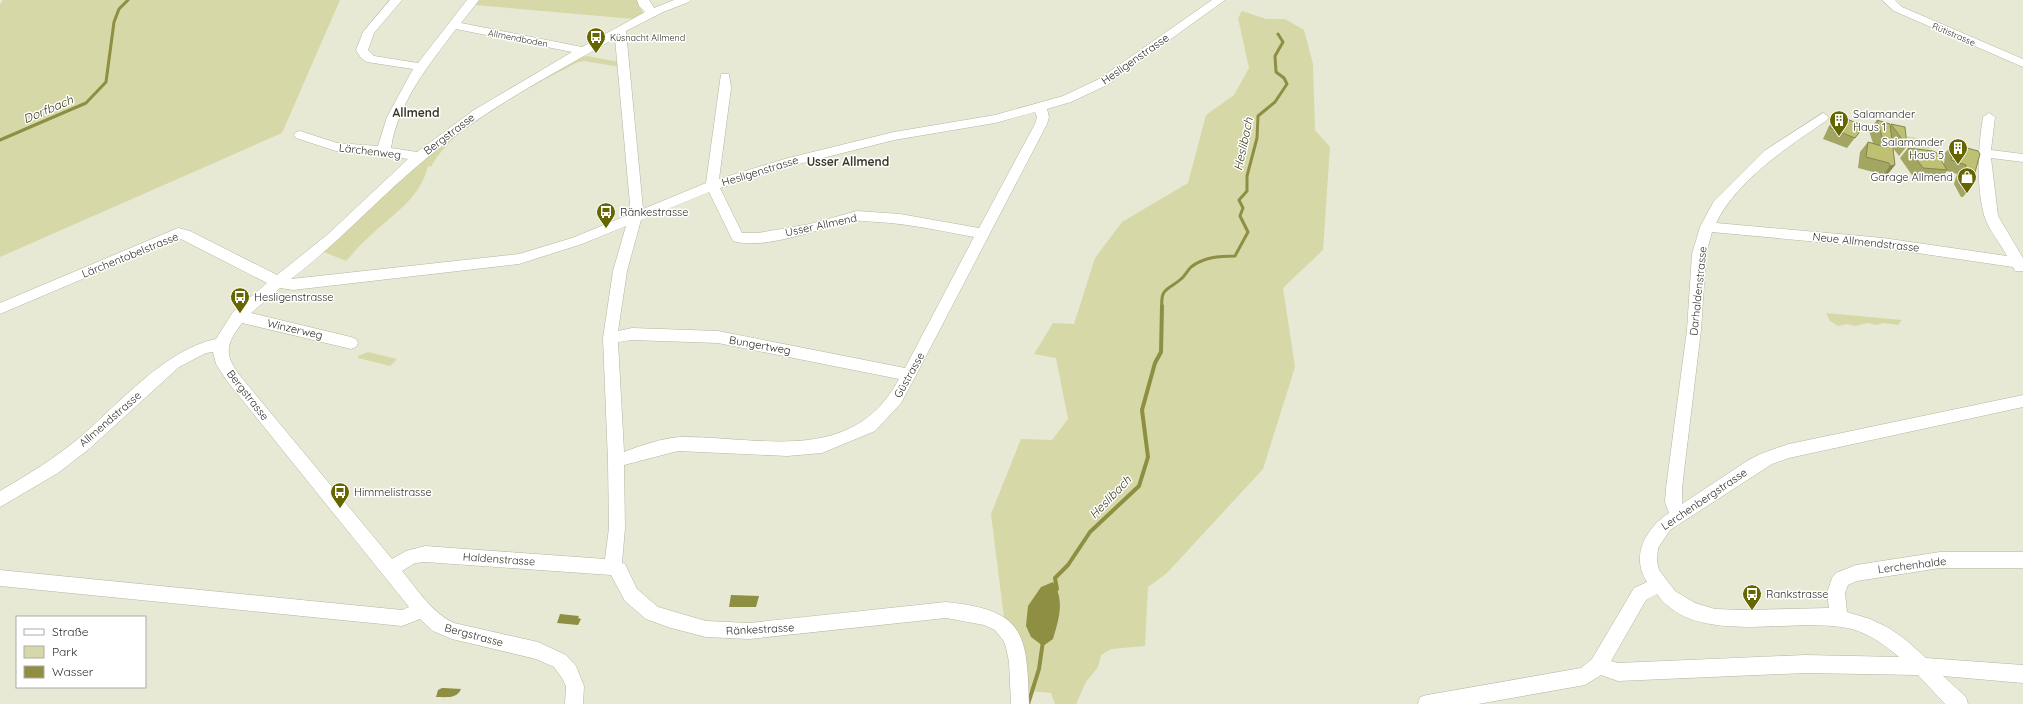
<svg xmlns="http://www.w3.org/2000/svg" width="2023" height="704" viewBox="0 0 2023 704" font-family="Quicksand,sans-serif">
<rect width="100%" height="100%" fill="#e8e9d4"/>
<path fill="#d6d8a7" d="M 3,0 L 340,0 L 282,133 L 0,257 L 0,4 Z
M 479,0 L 638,0 L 643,13 L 634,19 L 475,5 Z
M 1242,11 L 1266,19 L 1285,19 L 1304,30 L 1313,64 L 1315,130 L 1330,147 L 1323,250 L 1283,288 L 1295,367 L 1263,469 L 1167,573 L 1148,587 L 1145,646 L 1111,649 L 1101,655 L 1098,667 L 1086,682 L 1076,704 L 1055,704 L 1051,693 L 1020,690 L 1005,626 L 991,514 L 1021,439 L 1052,440 L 1068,419 L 1056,358 L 1034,354 L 1053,323 L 1074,324 L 1095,258 L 1122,222 L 1188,183 L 1206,115 L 1234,95 L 1249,68 L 1238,18 Z
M 587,56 L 619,62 L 620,67 L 584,61 L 576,63 C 530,88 457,120 431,167 L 428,166 C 421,197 394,214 372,234 C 363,242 354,252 346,261 L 319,250 L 419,157 L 480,114 L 575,59 Z
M 1906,136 L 1937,142 L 1929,150 L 1914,148 Z
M 1826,313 L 1902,320 L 1898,325 L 1884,323 L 1876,325 L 1868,323 L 1855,326 L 1847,324 L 1838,326 L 1830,321 Z
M 368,352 L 397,359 L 390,366 L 358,358 L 358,356 Z"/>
<path fill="#8e8f42" d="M 1053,582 C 1065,601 1059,618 1053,639 L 1043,646 L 1031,637 L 1026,626 L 1028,606 L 1041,587 Z
M 731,595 L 759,596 L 756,607 L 729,607 Z
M 560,614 L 579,616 L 578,618 L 581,619 L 578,625 L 557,623 Z
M 442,688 L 444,688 L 461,689 C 457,699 446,697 436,697 L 438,690 Z"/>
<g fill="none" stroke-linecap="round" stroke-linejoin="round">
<path stroke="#8e8f42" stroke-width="3" d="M 0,140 L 86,103 L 106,82 L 114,22 L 119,9 L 128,0
M 1162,307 C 1160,287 1169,290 1181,279 C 1185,276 1187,271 1191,267 C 1204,257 1219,256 1235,256 L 1248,232 L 1240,216 L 1243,208 L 1239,200 L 1247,191 L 1247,176 L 1257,138 L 1258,116 L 1275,102 L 1287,84 L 1284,78 L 1276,72 L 1275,56 L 1283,42 L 1278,34"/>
<path stroke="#8e8f42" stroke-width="4" d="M 1055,591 L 1057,589 L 1055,578 L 1068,565 L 1090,532 L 1139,486 L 1148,457 L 1142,410 L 1155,363 L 1161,352 L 1162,306
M 1028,704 L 1039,669 L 1043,641"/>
<g stroke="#b4b5a1" stroke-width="1">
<path id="minor" d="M 390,0 L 402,0 L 374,33 L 368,50 L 374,56 L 418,63 L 467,0 L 479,0 L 461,23 L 582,47 L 645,12 L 639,6 L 637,0 L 649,0 L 654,8 L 674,0 L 691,0 L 689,2 L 663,12 L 626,31 L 643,209 L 706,183 L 721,74 L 729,74 L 731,88 L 719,179 L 788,158 L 894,132 L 995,115 L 1063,96 L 1099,79 L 1212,0 L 1225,0 L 1107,85 L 1071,102 L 1047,109 L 1049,117 L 1047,124 L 914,379 L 901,403 L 875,431 L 822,453 L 787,456 L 678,451 L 624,465 L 625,528 L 622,563 L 625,564 L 637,589 L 658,607 L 706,621 L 749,623 L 946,602 C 1024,610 1027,632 1029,704 L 1011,704 L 1009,662 L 1006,647 L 1003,640 L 995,630 L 984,625 L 946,618 L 749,639 L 706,637 L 671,628 L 646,619 L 625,601 L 611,575 L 425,562 L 415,563 L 402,571 C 417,589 432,613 454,623 L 538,642 L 566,655 L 576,666 L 584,686 L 583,704 L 565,704 L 566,686 L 562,678 L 554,667 L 536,659 L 452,639 L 433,631 L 420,619 L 402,626 L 0,586 L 0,570 L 402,610 L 409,607 L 227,381 L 216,364 L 213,352 L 206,353 L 179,367 L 89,449 L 58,473 L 0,507 L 0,491 C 27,475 54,459 79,438 C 119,404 164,350 216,339 L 233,312 L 267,283 L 179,238 L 0,314 L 0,303 L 178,228 L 190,231 L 277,275 L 327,235 L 408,159 L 384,155 L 336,151 L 296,138 L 294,135 L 296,132 L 300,131 L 337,143 L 378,146 L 387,117 L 413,69 L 367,62 L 361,58 L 356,50 L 363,32 ZM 456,29 L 572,52 L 474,110 L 417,152 L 391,148 C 398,102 429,65 456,29 ZM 615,38 L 630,204 L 628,215 L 572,238 L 519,254 L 291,279 C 345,238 389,186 443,145 C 496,103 557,72 615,38 ZM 1035,112 L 1037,117 L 1035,124 L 979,228 L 900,214 L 857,211 L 810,224 L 758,233 L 742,233 L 720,188 L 791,166 L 894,140 L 995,123 ZM 709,192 L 733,241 C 767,251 822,226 856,221 C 863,220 871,222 878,222 C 910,224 942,231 974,237 L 905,368 L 718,331 L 632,328 L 618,331 L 627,271 L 641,220 ZM 626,226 L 613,271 L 603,338 L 608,461 L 609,528 L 605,559 L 425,546 L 406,551 L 392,559 L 241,377 C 224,355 225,345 242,323 L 351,349 L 356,347 L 358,343 L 356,339 L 351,337 L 251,313 L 280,288 L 293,290 L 519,264 L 582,244 ZM 632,340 L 718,343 L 899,379 C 852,467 759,436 680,437 C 663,438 639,446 624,452 L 618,342 Z
M 1882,0 L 1895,0 L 1902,7 L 2023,59 L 2023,67 L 1894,11 Z
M 1823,113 L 1829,117 L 1827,120 C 1788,147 1738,179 1716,223 L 1883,238 L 2007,256 C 2000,243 1988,229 1984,215 C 1976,184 1978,148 1983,117 L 1989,113 L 1995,117 L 1991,150 L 2023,154 L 2023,162 L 1991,158 L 1998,216 L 2023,258 L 2023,271 L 2015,271 L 2013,267 L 1883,248 L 1712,232 L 1706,254 L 1701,330 L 1682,488 L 1682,504 L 1747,461 L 1760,454 L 1789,444 L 2023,395 L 2023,407 L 1789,458 L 1772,464 L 1670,530 L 1658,548 L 1657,561 L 1659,570 L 1675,591 L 1695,603 L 1715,609 L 1743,610 L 1829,608 L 1827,593 L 1832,578 L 1836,573 L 1856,565 L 1940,552 L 2023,552 L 2023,568 L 1940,568 L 1857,581 L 1848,585 L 1845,593 L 1847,612 L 1870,619 L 1889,628 L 1906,640 L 1926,658 L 2023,665 L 2023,683 L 1943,676 L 1966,697 L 1968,704 L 1945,704 L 1918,675 L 1805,673 L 1618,681 L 1601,675 L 1585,685 L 1478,704 L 1418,704 L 1420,697 L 1427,695 L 1581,668 L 1592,659 L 1634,588 L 1647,582 C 1630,556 1646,528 1669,513 L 1665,502 L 1666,488 L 1687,330 L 1692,254 L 1700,227 L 1714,201 L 1764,151 ZM 1657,594 C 1696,649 1795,615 1852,629 C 1870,634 1886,646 1899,657 L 1805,655 L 1618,663 L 1611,661 L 1646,600 Z"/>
</g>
<use href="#minor" fill="#fff" fill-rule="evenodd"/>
</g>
<path fill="#a3a562" d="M 1837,115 L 1864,126 L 1847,148 L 1823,139 L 1829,126 Z
M 1877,120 L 1890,125 L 1891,124 L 1907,146 L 1899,156 L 1893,148 L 1895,165 L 1886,176 L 1882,177 L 1881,174 L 1858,168 L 1860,152 L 1868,142 L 1873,143 L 1869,131 Z
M 1953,144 L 1978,151 L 1971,187 L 1963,197 L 1961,197 L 1954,184 L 1957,174 L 1947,171 L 1938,181 L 1914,178 L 1900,158 L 1908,148 L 1944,164 L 1945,153 Z"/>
<path fill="#858650" d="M 1895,165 L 1886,176 L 1882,177 L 1890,166 Z"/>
<path fill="#bec072" stroke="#858650" d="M 1837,115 L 1864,126 L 1855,138 L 1830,128 Z
M 1877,120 L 1890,124 L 1895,165 L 1890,166 L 1889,163 L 1866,157 L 1868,142 L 1885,147 Z
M 1891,124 L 1905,127 L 1907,146 Z
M 1953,144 L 1978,151 L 1980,154 L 1971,187 L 1970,187 L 1963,175 L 1966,165 L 1951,160 Z
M 1908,148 L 1933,151 L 1937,153 L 1947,170 L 1923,168 Z"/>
<defs>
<g id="bus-pin" transform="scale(1)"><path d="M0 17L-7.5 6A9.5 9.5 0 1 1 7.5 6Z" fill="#660" stroke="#fff"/><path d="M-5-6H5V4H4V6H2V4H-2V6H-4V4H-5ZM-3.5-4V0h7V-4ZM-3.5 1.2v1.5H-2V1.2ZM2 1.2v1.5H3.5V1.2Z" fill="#fff"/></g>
<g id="building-pin" transform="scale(1)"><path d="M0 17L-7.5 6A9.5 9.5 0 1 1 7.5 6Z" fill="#660" stroke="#fff"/><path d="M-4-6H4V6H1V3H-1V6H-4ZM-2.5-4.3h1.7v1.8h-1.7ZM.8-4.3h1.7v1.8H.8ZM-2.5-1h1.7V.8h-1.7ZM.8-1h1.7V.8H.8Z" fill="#fff"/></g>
<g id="shop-pin" transform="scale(1)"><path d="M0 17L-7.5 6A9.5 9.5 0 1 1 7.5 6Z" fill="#660" stroke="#fff"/><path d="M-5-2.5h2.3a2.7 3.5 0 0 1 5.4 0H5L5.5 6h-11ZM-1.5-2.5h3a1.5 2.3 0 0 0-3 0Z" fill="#fff"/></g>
</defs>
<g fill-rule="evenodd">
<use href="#bus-pin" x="596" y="37"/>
<use href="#building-pin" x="1839" y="120"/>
<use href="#building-pin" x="1958" y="148"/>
<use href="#shop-pin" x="1967" y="177"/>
<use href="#bus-pin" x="606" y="212"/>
<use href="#bus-pin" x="240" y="297"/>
<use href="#bus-pin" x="340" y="492"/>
<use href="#bus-pin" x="1752" y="594"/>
</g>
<g text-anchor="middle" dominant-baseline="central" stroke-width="3" stroke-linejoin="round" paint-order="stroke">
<g font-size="9" fill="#2e2f27" stroke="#fff">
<text transform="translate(1954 34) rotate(23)">Rütistrasse</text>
<text transform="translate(518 38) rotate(11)">Allmendboden</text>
</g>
<g font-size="9" fill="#2e2f27" stroke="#fff" text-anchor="start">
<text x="610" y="37">Küsnacht Allmend</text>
</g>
<g font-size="11" fill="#2e2f27" stroke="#fff">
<text transform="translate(1135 59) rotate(-35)">Hesligenstrasse</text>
<text transform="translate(449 134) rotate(-37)">Bergstrasse</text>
<text transform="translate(370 151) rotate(7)">Lärchenweg</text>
<text transform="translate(760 171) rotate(-17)">Hesligenstrasse</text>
<text transform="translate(821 225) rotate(-12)">Usser Allmend</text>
<text transform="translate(1866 242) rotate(6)">Neue Allmendstrasse</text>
<text transform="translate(130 255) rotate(-22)">Lärchentobelstrasse</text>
<text transform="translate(1698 291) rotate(-84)">Darhaldenstrasse</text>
<text transform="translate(295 329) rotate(13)">Winzerweg</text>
<text transform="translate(760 345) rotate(10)">Bungertweg</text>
<text transform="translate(909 375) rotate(-61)">Güstrasse</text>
<text transform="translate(248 395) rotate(52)">Bergstrasse</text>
<text transform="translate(110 419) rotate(-41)">Allmendstrasse</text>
<text transform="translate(1704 499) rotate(-34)">Lerchenbergstrasse</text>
<text transform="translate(499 559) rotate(4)">Haldenstrasse</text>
<text transform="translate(1912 565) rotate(-7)">Lerchenhalde</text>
<text transform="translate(760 629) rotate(-3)">Ränkestrasse</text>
<text transform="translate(474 635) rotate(15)">Bergstrasse</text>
</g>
<g font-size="11" fill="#2e2f27" stroke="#fff" text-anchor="start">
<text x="1853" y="114">Salamander<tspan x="1853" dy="13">Haus 1</tspan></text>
<text x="1944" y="142" text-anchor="end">Salamander<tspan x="1944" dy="13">Haus 5</tspan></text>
<text x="1953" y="177" text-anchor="end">Garage Allmend</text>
<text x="620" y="212">Ränkestrasse</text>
<text x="254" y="297">Hesligenstrasse</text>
<text x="354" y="492">Himmelistrasse</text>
<text x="1766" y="594">Rankstrasse</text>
</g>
<g font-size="12" font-style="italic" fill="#383917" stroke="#fff">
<text transform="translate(48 109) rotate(-23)">Dorfbach</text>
<text transform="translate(1243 144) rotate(-78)">Heslibach</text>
<text transform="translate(1110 497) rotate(-46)">Heslibach</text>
</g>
<g font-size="12" font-weight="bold" fill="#383828" stroke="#fff">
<text x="416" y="112">Allmend</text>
<text x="848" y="161">Usser Allmend</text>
</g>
</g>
<rect x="16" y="616" width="130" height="72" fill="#ffffff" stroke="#abaca9"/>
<rect x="24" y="629" width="20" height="6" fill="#ffffff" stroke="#abaca9"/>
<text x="52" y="636" font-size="12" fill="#2e2f27">Straße</text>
<rect x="24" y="646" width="20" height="12" fill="#d6d8a7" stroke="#abaca9"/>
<text x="52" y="656" font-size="12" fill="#2e2f27">Park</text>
<rect x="24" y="666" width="20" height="12" fill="#8e8f42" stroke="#abaca9"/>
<text x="52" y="676" font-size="12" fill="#2e2f27">Wasser</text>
</svg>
